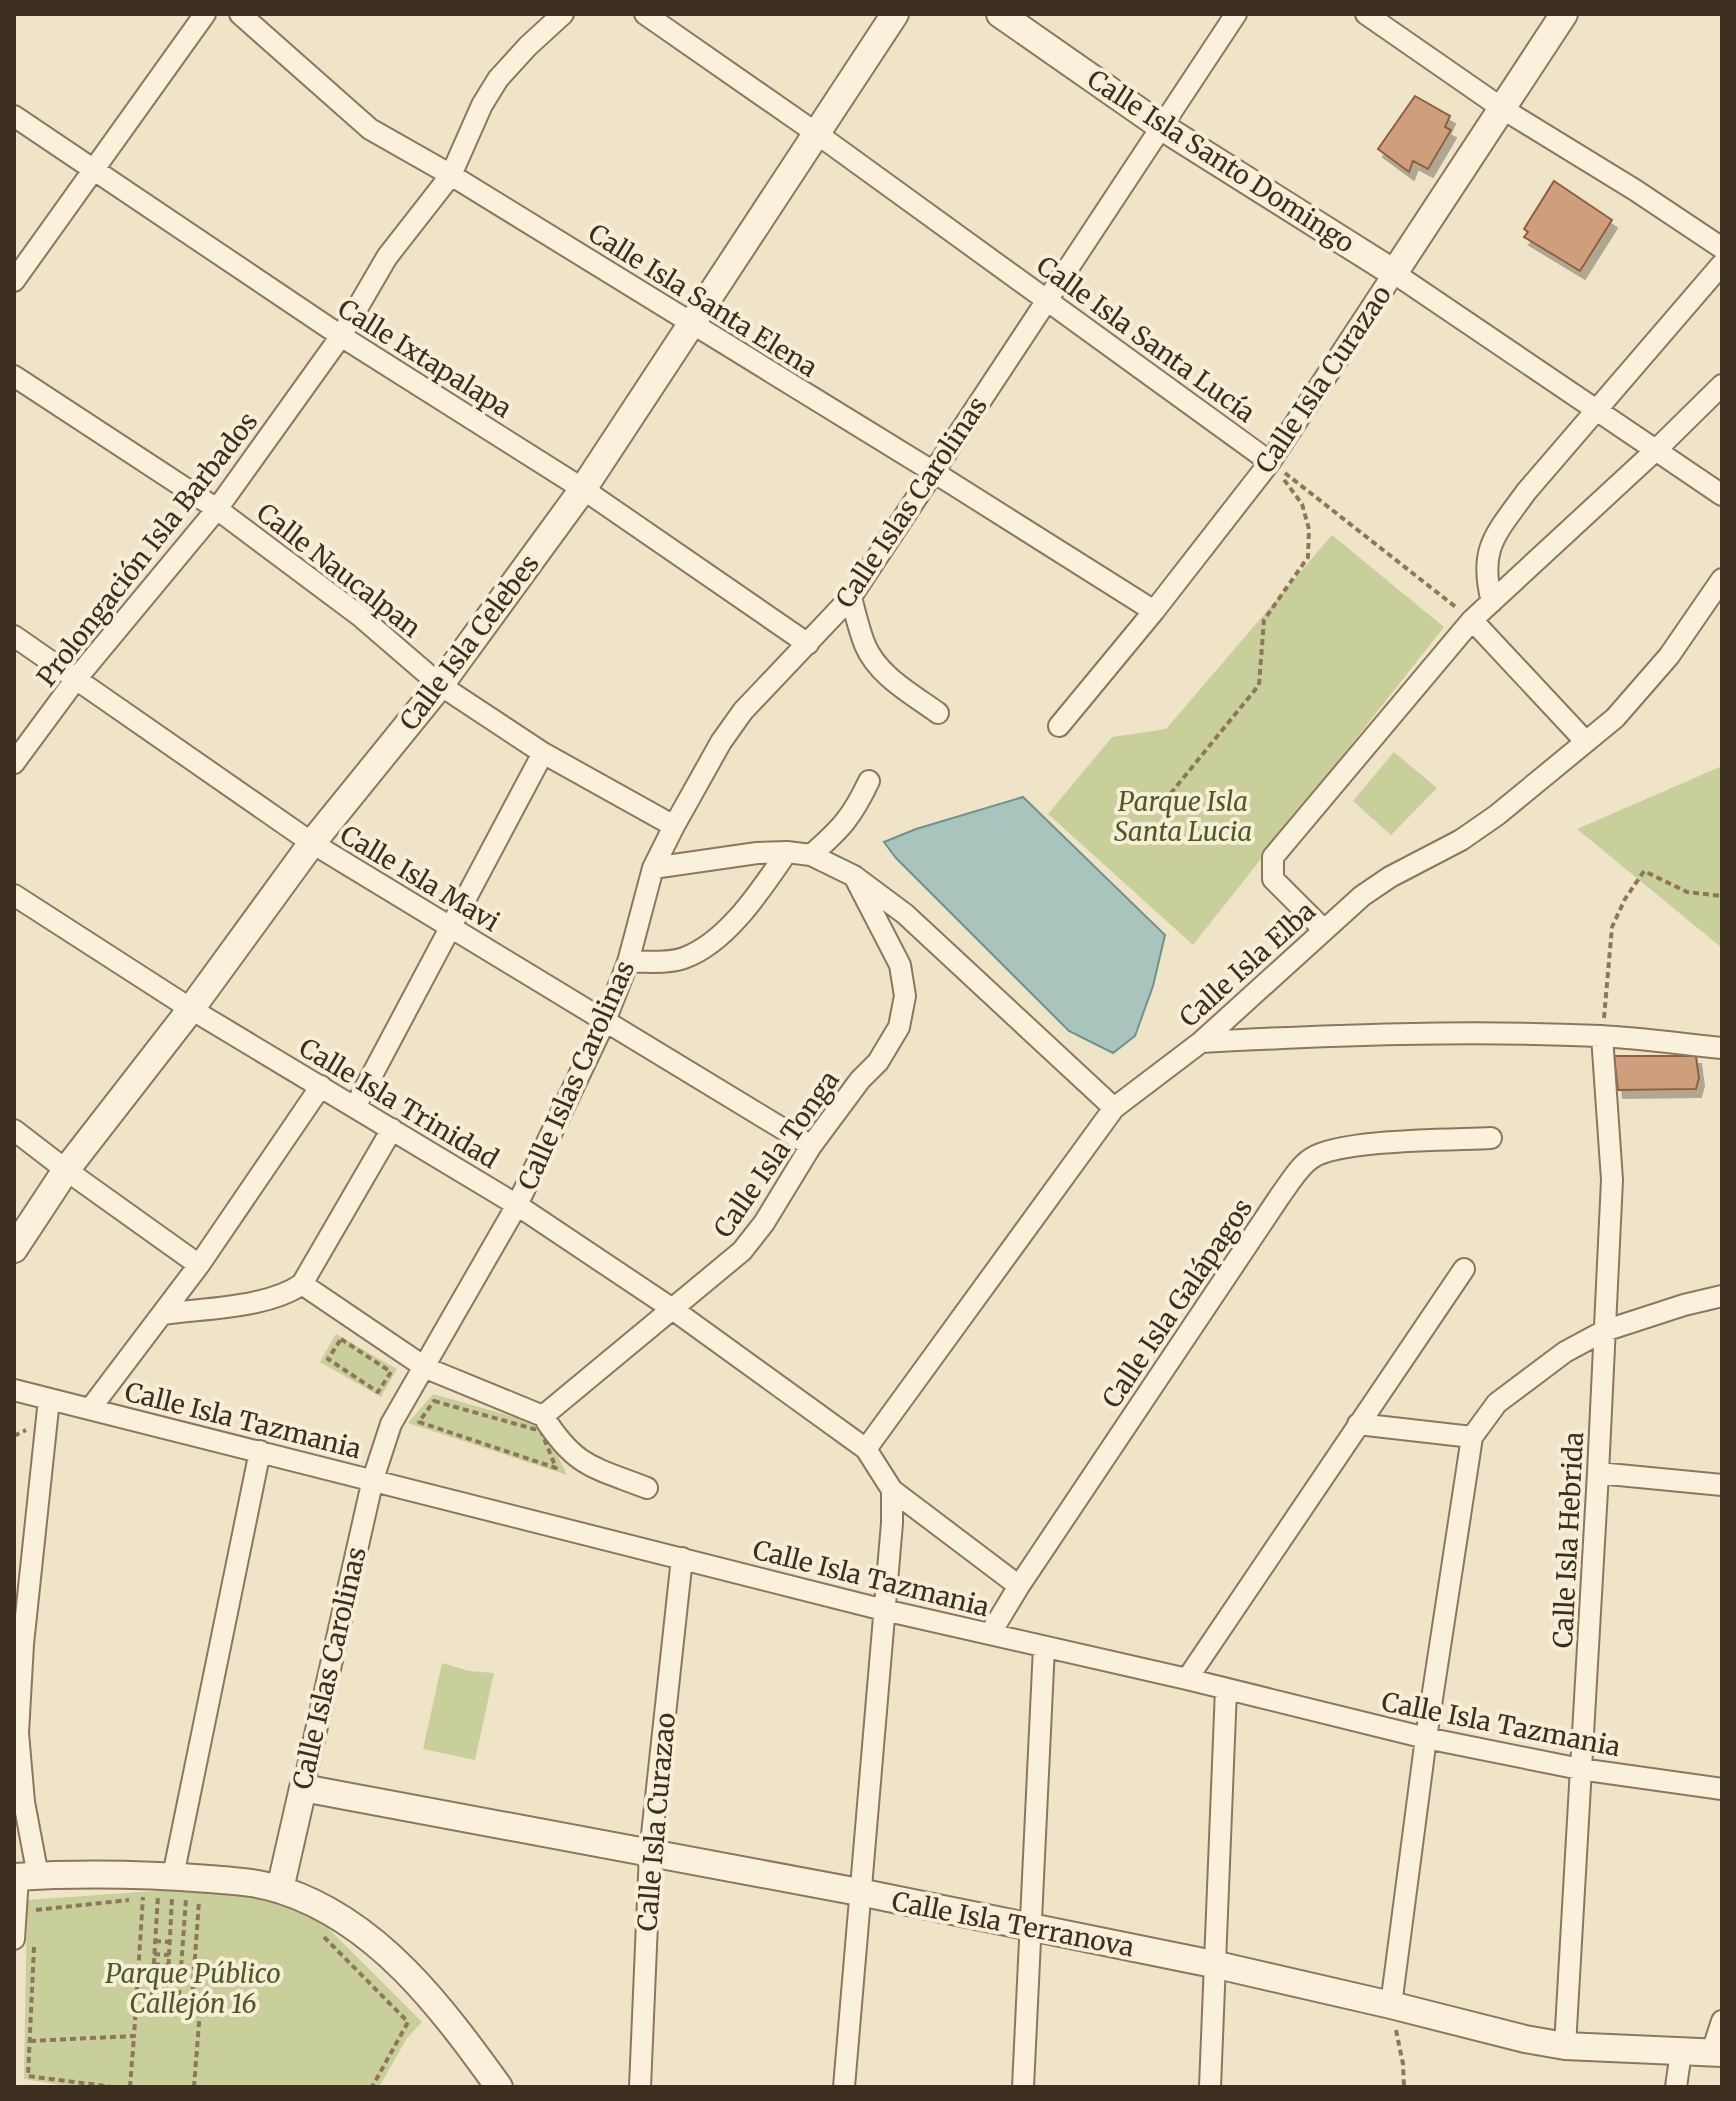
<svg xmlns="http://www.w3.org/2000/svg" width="1736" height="2101" viewBox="0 0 1736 2101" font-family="Merriweather,serif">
<defs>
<filter id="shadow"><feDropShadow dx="5" dy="8" stdDeviation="0" flood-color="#0004"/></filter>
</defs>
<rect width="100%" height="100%" fill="#f0e4c8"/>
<path fill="#c9cf9b" d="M 1332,535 L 1444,627 L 1193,945 L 1048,814 L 1112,737 L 1166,729 Z
M 1394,752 L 1437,788 L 1391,835 L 1353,801 Z
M 1722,766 L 1722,948 L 1577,829 Z
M 336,1334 L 397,1369 L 381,1397 L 320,1362 Z
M 433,1394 L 543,1425 L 567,1475 L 408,1423 Z
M 442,1663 L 469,1671 L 494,1673 L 475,1760 L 423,1749 Z
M 212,1887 L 270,1897 L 324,1924 L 422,2022 L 407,2038 L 379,2087 L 73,2087 L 24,2079 L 27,1900 Z"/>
<path fill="#a9c4bc" stroke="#6f938a" stroke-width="2" d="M 1023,797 L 1165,935 L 1153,986 L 1135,1036 L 1113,1053 L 1069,1031 L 896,858 L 884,842 L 916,829 Z"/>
<path fill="#cf9f7d" stroke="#8d5f41" stroke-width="2" filter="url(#shadow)" d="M 1415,96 L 1450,116 L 1445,127 L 1451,130 L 1428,169 L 1413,161 L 1409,172 L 1378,149 Z
M 1554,181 L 1612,220 L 1580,271 L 1524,237 L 1528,232 L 1524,229 Z
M 1614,1056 L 1696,1056 L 1699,1078 L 1696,1089 L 1618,1090 Z"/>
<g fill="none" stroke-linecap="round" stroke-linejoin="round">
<g stroke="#8d765c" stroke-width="24">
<path id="minor" d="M 240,14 L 370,129 L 451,175 L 932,471 L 1154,611
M 645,14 L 816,133 L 1270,462
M 1366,14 L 1503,109 L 1635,190 L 1722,248
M 14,116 L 341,336 L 583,489 L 808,644
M 14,281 L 205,14
M 14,376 L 217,509 L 360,616 L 440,685 L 543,753 L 674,826
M 851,597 C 855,613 859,630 865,645 C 878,676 912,694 938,713
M 1492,602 C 1478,548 1496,534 1526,492 L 1722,264
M 1472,620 L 1586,742
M 14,636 L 312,843 L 811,1146
M 1059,726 L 1154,611 L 1270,462 L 1394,273 L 1722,495
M 14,763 L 76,679 L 217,509 L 341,336 L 387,257 L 451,175 L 482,105 L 498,79 L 528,46 L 563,14
M 811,855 C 841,829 852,817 869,781
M 653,868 L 757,853 L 787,852 L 811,855 L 854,876 L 905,914 L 1114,1108
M 14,895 L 191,1009 L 517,1205 L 671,1308 L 866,1449 L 892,1490 L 892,1523 L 844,2087
M 1324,930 L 1273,879 L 1273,857 L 1472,620 L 1657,449 L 1722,385
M 628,962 C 645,961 668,964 684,958 C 728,942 762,888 787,852
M 1201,1042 C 1334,1035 1467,1030 1600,1036 C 1641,1038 1681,1044 1722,1048
M 355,1107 L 543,753
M 14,1130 L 66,1170 L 199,1265
M 302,1284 L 426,1368 L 543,1416
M 164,1314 C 205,1308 268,1308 302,1284 L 392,1129
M 14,1390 L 884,1610 L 1187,1679 L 1426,1738 L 1580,1769 L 1722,1789
M 90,1409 L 199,1265 L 321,1086
M 543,1416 L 742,1251 L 764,1223 L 811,1146 L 860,1080 L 878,1062 L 899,1027 L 905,996 L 900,965 L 854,876
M 543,1416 C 575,1467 593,1467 647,1488
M 1358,1424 L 1472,1437 L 1497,1403 L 1565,1352 L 1604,1331 L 1684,1305 L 1722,1296
M 866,1449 L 1114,1108 L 1201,1042 L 1362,896 L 1390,877 L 1461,840 L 1497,815 L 1615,718 L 1669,656 L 1722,579
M 1598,1473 L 1722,1485
M 892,1490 L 1019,1586
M 990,1634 L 1019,1586 L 1280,1196 C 1289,1184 1299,1166 1312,1158 C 1341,1139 1452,1140 1491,1138
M 1187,1679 L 1464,1269
M 303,1788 L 373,1479 L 391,1424 L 517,1205 L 605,1021 L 628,962 L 653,868 L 674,826 L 721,742 L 743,711 L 851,597 L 1236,14
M 38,1876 L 24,1802 L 18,1733 L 23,1644 L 49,1399
M 173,1876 L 260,1451
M 14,1939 L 18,1877
M 1391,2005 L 1426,1738 L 1472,1437
M 1565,2046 L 1598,1473 L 1612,1180 L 1602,1036
M 1712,2052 L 1722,2021
M 640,2087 L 650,1853 L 682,1558
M 1023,2087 L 1044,1647
M 1210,2087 L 1226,1689
M 1676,2087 L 1681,2052"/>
</g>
<g stroke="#8d765c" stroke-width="30">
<path id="tertiary" d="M 1000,14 L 1162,127 L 1394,273 L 1564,14
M 14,1249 L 66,1170 L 191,1009 L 312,843 L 440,685 L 583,489 L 895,14
M 14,1877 C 79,1873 144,1874 209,1879 C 233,1881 258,1882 281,1890 C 378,1921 442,2008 499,2087
M 280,1889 L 303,1788 L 859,1892 L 1213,1964 L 1391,2005 L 1525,2039 L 1565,2046 L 1722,2053"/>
</g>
<path stroke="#8d765c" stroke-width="4" stroke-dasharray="6 4" stroke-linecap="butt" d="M 1285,473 L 1457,608
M 1158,809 L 1259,685 L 1264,620 L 1308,557 L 1309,529 L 1302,504 L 1282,477
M 1604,1018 L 1612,927 L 1625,899 L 1644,871 L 1687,892 L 1722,896
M 341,1339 L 391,1372 L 378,1392 L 328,1359 Z
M 434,1401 L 541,1431 L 556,1468 L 419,1422 Z
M 14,1436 L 26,1430
M 36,1910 L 129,1900
M 324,1937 L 408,2022 L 372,2087
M 155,1941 L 170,1942
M 34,1947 L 28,2076 L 113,2087
M 154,1954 L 169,1955
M 154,1964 L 169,1966
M 182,1966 L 228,1969
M 153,1977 L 168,1978
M 152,1987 L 168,1988
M 138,1994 L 192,1999
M 152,1994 L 158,1896
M 167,1995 L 172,1898
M 179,1996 L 186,1899
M 1396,2030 L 1403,2064 L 1404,2087
M 30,2041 L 134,2036 L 143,1897
M 130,2087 L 134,2036
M 194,2087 L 200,2010 L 192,1999 L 199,1901"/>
<use href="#minor" stroke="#faf1dc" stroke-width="20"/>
<use href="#tertiary" stroke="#faf1dc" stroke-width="26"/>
</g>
<g text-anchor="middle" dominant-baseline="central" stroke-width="8" stroke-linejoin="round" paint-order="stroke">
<g font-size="26" fill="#3d2e20" stroke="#f7eed8">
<text transform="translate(1221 161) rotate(33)">Calle Isla Santo Domingo</text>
<text transform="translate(703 300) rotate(32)">Calle Isla Santa Elena</text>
<text transform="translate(1146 339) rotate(36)">Calle Isla Santa Lucía</text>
<text transform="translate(425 358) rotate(32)">Calle Ixtapalapa</text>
<text transform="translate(1323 379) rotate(-56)">Calle Isla Curazao</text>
<text transform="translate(911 502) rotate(-56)">Calle Islas Carolinas</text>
<text transform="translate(147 549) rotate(-52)">Prolongación Isla Barbados</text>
<text transform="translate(339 570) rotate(38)">Calle Naucalpan</text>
<text transform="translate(469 642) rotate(-53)">Calle Isla Celebes</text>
<text transform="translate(420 878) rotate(31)">Calle Isla Mavi</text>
<text transform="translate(1247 964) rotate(-42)">Calle Isla Elba</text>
<text transform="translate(576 1075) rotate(-66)">Calle Islas Carolinas</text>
<text transform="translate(399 1103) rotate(31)">Calle Isla Trinidad</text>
<text transform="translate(776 1154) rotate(-55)">Calle Isla Tonga</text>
<text transform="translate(1177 1303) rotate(-56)">Calle Isla Galápagos</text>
<text transform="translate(243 1420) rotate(14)">Calle Isla Tazmania</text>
<text transform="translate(1568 1540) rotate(-87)">Calle Isla Hebrida</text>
<text transform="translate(871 1578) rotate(14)">Calle Isla Tazmania</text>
<text transform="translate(329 1668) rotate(-77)">Calle Islas Carolinas</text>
<text transform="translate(1501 1724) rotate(11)">Calle Isla Tazmania</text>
<text transform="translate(656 1822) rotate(-85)">Calle Isla Curazao</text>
<text transform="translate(1013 1924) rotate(11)">Calle Isla Terranova</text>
</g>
<g font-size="26" font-style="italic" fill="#4d5a26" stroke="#f7eed8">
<text x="1183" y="801">Parque Isla<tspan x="1183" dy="30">Santa Lucia</tspan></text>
<text x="193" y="1973">Parque Público<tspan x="193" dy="30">Callejón 16</tspan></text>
</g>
</g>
<rect width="1736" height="2101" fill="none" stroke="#3d2e20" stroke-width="32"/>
</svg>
